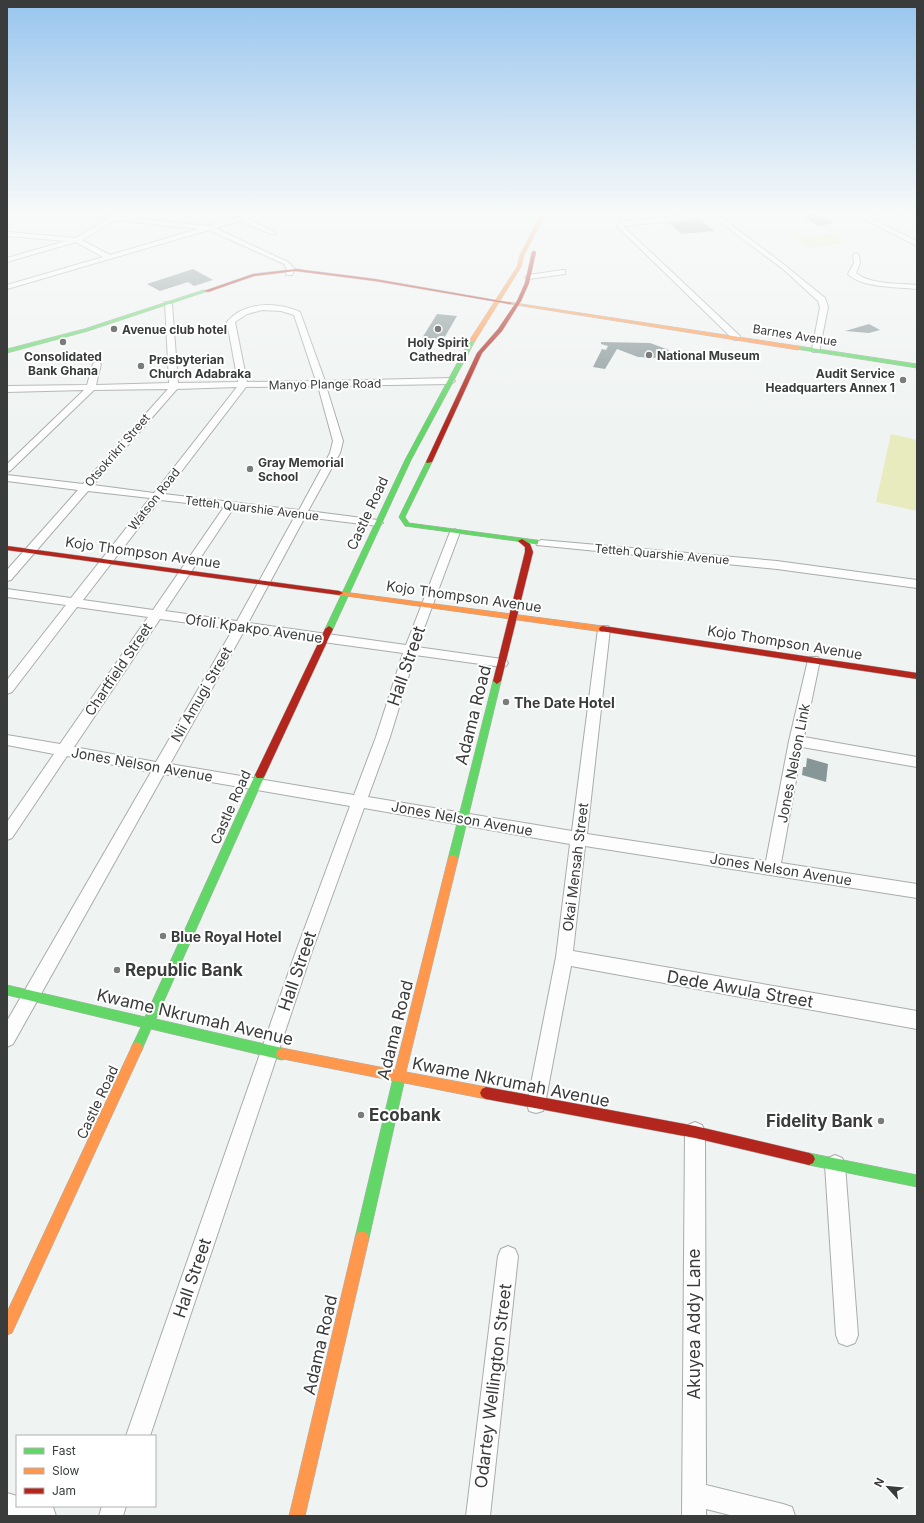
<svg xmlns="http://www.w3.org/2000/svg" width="924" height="1523" viewBox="0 0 924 1523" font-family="Inter,sans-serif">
<rect width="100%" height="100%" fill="#eff3f1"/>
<path fill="#e8ebbd" d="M 829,233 L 845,243 L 809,248 L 793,238 Z
M 891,434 L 917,440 L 917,511 L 876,502 Z"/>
<path fill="#879697" d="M 797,213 L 814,213 L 834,223 L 819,226 Z
M 700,220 L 715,231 L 682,234 L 669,223 Z
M 193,269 L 213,280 L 194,286 L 188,282 L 160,291 L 147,284 Z
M 437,314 L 457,316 L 443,340 L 438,339 L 434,345 L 419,343 Z
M 869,324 L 880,330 L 869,333 L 845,331 Z
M 601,342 L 650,343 L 669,350 L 663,358 L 638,357 L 617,349 L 605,369 L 593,367 L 602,349 L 606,350 L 608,346 L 601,344 Z
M 807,758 L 828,764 L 826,782 L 802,775 L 803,767 L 806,767 Z"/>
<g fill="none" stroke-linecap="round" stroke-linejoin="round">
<g stroke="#a9acab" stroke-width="2">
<path id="street" d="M 63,213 L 113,216 L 117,214 L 120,217 L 208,226 L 251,213 L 262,213 L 247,219 L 275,232 L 275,234 L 271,234 L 240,221 L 215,228 L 288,262 L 295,269 L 292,275 L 286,275 L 287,269 L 284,264 L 209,230 L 7,289 L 7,285 L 103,257 L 76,242 L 7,262 L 7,258 L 66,241 L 7,236 L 7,232 L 76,238 L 107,219 ZM 115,220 L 198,229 L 110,255 L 82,240 Z
M 716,213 L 787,267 L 825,298 L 828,307 L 819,352 L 813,352 L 812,350 L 820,307 L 818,301 L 783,269 L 713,217 L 623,226 L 740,336 L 740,340 L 734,340 L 617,226 L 622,221 Z
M 852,213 L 860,213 L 868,217 L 889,213 L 904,213 L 873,220 L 917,241 L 917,246 Z
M 856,253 L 859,255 L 860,263 L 856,273 C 871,285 899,283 917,285 L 917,289 C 899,287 861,288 848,274 L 854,263 L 853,255 Z
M 562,270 L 565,270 L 565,274 L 529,279 L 525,277 L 529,275 Z
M 165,302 L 172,304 L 178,383 L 238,382 L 227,322 C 244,301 277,302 300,312 L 325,381 L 451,378 L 455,381 L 451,384 L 326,386 L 343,441 L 340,453 L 308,511 L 378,520 L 383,523 L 378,526 L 305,517 L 248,623 L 406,645 L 450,532 L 455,529 L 460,532 L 417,647 L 502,659 L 506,660 L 508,663 L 506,666 L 502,667 L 415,655 L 390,737 L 368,797 L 572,831 L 598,629 L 600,626 L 608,626 L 610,629 L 587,834 L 766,861 L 789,741 L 808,660 L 810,657 L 818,657 L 820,660 L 804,737 L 917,757 L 917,767 L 802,747 L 781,863 L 917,884 L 917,898 L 585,846 L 573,951 L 917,1011 L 917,1029 L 571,966 L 545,1104 L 543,1111 L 536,1113 L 529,1111 L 527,1104 L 556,957 L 570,844 L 364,808 L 311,954 L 150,1436 L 126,1436 L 295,954 L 350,806 L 164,774 L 13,1044 L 7,1047 L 7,1021 L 151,772 L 67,756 L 12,838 L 7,840 L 7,822 L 54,754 L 7,745 L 7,735 L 60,744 L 148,617 L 77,607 L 12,692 L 7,694 L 7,680 L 66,605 L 7,597 L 7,589 L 71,598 L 150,498 L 88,491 L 11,580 L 7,581 L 7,570 L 78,490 L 7,481 L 7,475 L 83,484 L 168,389 L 94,390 L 10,471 L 7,472 L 7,464 L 84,390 L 7,392 L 7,386 L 87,385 L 93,364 L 97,361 L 101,364 L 96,385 L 169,383 ZM 262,310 L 281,311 L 294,315 L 316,381 L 247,382 L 235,322 L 247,314 ZM 318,386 L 333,441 L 330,453 L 299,510 L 164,494 L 246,387 ZM 237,387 L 154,493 L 93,485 L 177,389 ZM 160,500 L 224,507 L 153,610 L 83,600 ZM 233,509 L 295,516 L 237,621 L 165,611 ZM 160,619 L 233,629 L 156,762 L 74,747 ZM 244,631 L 403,653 L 376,737 L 354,795 L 170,764 Z
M 541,540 L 777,561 L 917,580 L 917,588 L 777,569 L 537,545 L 536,543 Z
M 695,1122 L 702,1125 L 705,1132 L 706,1485 L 783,1504 L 792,1507 L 795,1516 L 734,1516 L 706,1509 L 706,1516 L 682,1516 L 685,1132 L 688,1125 Z
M 835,1155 L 842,1158 L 845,1165 L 858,1335 L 855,1343 L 847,1346 L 839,1343 L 836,1335 L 825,1165 L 828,1158 Z
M 508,1246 L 515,1249 L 518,1256 L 490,1516 L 466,1516 L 498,1256 L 501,1249 Z
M 7,1493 L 17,1496 L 17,1506 L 50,1506 L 53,1507 L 56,1516 L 7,1516 Z
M 102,1506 L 126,1506 L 123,1516 L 99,1516 Z"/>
</g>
<g stroke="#a9acab" stroke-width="1">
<path id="fast" d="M 204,290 L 208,291 L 88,331 L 7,353 L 7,349 L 84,329 Z
M 472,339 L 475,341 L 411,460 L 333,629 L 329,632 L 326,631 L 325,629 L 405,460 L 469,341 Z
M 798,346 L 917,364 L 917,368 L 796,349 L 795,348 Z
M 429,460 L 432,462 L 405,517 L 409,523 L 536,540 L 538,540 L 538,544 L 405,526 L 399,517 L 426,462 Z
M 497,678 L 501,681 L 458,859 L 456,862 L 453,863 L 450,862 L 448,859 L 493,681 Z
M 260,771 L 263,772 L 265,775 L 156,1019 L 282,1048 L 286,1050 L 288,1054 L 286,1058 L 282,1060 L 151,1029 L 141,1052 L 137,1054 L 133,1052 L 131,1048 L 141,1027 L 7,995 L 7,985 L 145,1017 L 255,775 L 257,772 Z
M 400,1068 L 404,1070 L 406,1074 L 369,1238 L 367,1243 L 362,1245 L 357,1243 L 355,1238 L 394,1074 L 396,1070 Z
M 809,1153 L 917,1175 L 917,1187 L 809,1165 L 805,1163 L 803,1159 L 805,1155 Z"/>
</g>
<g stroke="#a9acab" stroke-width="1">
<path id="slow" d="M 542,213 L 546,213 L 524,255 L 521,267 L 475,341 L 470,342 L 469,341 L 517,267 L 520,255 Z
M 508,302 L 798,346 L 801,348 L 798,350 L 510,304 L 508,304 Z
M 336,591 L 603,626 L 607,629 L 603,632 L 339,595 L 335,593 Z
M 453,855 L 456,856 L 458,859 L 406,1072 L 486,1087 L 490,1089 L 492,1093 L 490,1097 L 486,1099 L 278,1058 L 276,1054 L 278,1050 L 282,1048 L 395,1070 L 448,859 L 450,856 Z
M 137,1042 L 141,1044 L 143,1048 L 141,1052 L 12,1333 L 7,1335 L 7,1312 L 133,1044 Z
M 362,1231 L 367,1233 L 369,1238 L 305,1516 L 289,1516 L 355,1238 L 357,1233 Z"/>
</g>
<g stroke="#a9acab" stroke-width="1">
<path id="jam" d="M 534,251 L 536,252 L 529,283 L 521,301 L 502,331 L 482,353 L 432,462 L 427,463 L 426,462 L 477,353 L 498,329 L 517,301 L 525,283 L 532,252 Z
M 296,269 L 375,279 L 512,303 L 510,304 L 375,281 L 296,271 L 254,276 L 208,292 L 204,291 L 253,274 Z
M 522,539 L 530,544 L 533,552 L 501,681 L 497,684 L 493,681 L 525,552 L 525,547 L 518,541 Z
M 7,546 L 339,591 L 343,593 L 339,595 L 7,550 Z
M 329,626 L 333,629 L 265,775 L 263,778 L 257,778 L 255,775 L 325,629 Z
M 603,626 L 917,673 L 917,679 L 600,631 L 599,629 L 600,627 Z
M 486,1087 L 695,1126 L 809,1153 L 813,1155 L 815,1159 L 813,1163 L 809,1165 L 695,1138 L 486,1099 L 482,1097 L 480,1093 L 482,1089 Z"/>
</g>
<use href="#street" fill="#fdfdfd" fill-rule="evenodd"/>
<use href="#fast" fill="#63d668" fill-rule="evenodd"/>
<use href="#slow" fill="#ff974d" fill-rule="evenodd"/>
<use href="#jam" fill="#b3261e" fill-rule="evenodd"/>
</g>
<linearGradient id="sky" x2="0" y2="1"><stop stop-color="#98c5ee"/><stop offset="0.5" stop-color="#f8faf9"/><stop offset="1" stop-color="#f8faf9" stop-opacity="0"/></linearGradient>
<rect width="924" height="426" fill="url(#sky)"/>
<g fill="#797c7b" stroke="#fff" stroke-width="1.5">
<circle cx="114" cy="329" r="4"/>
<circle cx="438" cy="329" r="4"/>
<circle cx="63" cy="342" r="4"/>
<circle cx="649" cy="355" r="4"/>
<circle cx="141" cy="366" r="4"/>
<circle cx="903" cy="380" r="4"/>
<circle cx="250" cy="469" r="4"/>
<circle cx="506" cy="702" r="4"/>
<circle cx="163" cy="936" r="4"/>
<circle cx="117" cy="970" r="4"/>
<circle cx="361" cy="1115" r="4"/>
<circle cx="881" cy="1121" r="4"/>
</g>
<g text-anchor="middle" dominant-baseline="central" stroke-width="4" stroke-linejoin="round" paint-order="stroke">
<g font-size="12" font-weight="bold" fill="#393c3b" stroke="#fff" text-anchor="start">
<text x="122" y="329">Avenue club hotel</text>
<text x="438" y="342" text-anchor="middle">Holy Spirit<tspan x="438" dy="14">Cathedral</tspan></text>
<text x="657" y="355">National Museum</text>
<text x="63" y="356" text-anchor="middle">Consolidated<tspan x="63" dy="14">Bank Ghana</tspan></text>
<text x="149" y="359">Presbyterian<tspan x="149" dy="14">Church Adabraka</tspan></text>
<text x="895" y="373" text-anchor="end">Audit Service<tspan x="895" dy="14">Headquarters Annex 1</tspan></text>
<text x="258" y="462">Gray Memorial<tspan x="258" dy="14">School</tspan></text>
</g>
<g font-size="12" fill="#393c3b" stroke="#fff">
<text transform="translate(795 335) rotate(9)">Barnes Avenue</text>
<text transform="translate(325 384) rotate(-1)">Manyo Plange Road</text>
<text transform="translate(117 450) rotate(-49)">Otsokrikri Street</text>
<text transform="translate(154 499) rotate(-52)">Watson Road</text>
<text transform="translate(252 508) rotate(7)">Tetteh Quarshie Avenue</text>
<text transform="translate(662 554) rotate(5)">Tetteh Quarshie Avenue</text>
</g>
<g font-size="14" fill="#393c3b" stroke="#fff">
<text transform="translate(367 513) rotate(-65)">Castle Road</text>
<text transform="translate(143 552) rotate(8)">Kojo Thompson Avenue</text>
<text transform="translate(464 596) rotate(8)">Kojo Thompson Avenue</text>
<text transform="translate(254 628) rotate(8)">Ofoli Kpakpo Avenue</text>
<text transform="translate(785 642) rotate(9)">Kojo Thompson Avenue</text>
<text transform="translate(118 669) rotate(-56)">Chartfield Street</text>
<text transform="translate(201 694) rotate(-60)">Nii Amugi Street</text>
<text transform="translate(793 763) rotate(-79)">Jones Nelson Link</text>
<text transform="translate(142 764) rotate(10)">Jones Nelson Avenue</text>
<text transform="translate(230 807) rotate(-66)">Castle Road</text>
<text transform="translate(462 818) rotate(10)">Jones Nelson Avenue</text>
<text transform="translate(575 867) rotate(-83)">Okai Mensah Street</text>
<text transform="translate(781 869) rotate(9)">Jones Nelson Avenue</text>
<text transform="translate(97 1102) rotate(-65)">Castle Road</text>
</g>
<g font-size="14" font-weight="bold" fill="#393c3b" stroke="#fff" text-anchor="start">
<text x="514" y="702">The Date Hotel</text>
<text x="171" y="936">Blue Royal Hotel</text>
</g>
<g font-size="17" fill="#393c3b" stroke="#fff">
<text transform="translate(406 666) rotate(-71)">Hall Street</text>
<text transform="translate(473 715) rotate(-76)">Adama Road</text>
<text transform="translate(297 971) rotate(-71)">Hall Street</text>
<text transform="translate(740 989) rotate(10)">Dede Awula Street</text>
<text transform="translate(195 1017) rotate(13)">Kwame Nkrumah Avenue</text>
<text transform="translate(395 1030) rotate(-76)">Adama Road</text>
<text transform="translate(511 1082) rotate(11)">Kwame Nkrumah Avenue</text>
<text transform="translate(192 1278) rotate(-71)">Hall Street</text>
<text transform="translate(694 1324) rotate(-90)">Akuyea Addy Lane</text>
<text transform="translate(320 1345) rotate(-77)">Adama Road</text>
<text transform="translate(493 1386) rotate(-83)">Odartey Wellington Street</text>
</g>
<g font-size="17" font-weight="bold" fill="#393c3b" stroke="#fff" text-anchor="start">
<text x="125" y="970">Republic Bank</text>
<text x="369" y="1115">Ecobank</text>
<text x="873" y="1121" text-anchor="end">Fidelity Bank</text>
</g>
</g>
<rect width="924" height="1523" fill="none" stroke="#393c3b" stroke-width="16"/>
<rect x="16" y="1435" width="140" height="72" fill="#ffffff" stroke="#b0b1b1"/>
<rect x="24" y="1448" width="20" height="6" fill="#63d668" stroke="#b0b1b1"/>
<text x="52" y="1455" font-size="12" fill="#393c3b">Fast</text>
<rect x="24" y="1468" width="20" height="6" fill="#ff974d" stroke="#b0b1b1"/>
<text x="52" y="1475" font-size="12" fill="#393c3b">Slow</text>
<rect x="24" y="1488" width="20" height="6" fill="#b3261e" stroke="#b0b1b1"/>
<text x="52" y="1495" font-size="12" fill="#393c3b">Jam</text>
<g transform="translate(888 1487) rotate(297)" stroke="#ffffff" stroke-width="3" paint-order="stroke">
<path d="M0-3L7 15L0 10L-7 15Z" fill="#393c3b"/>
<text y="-6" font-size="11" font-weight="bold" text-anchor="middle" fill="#393c3b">N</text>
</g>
</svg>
